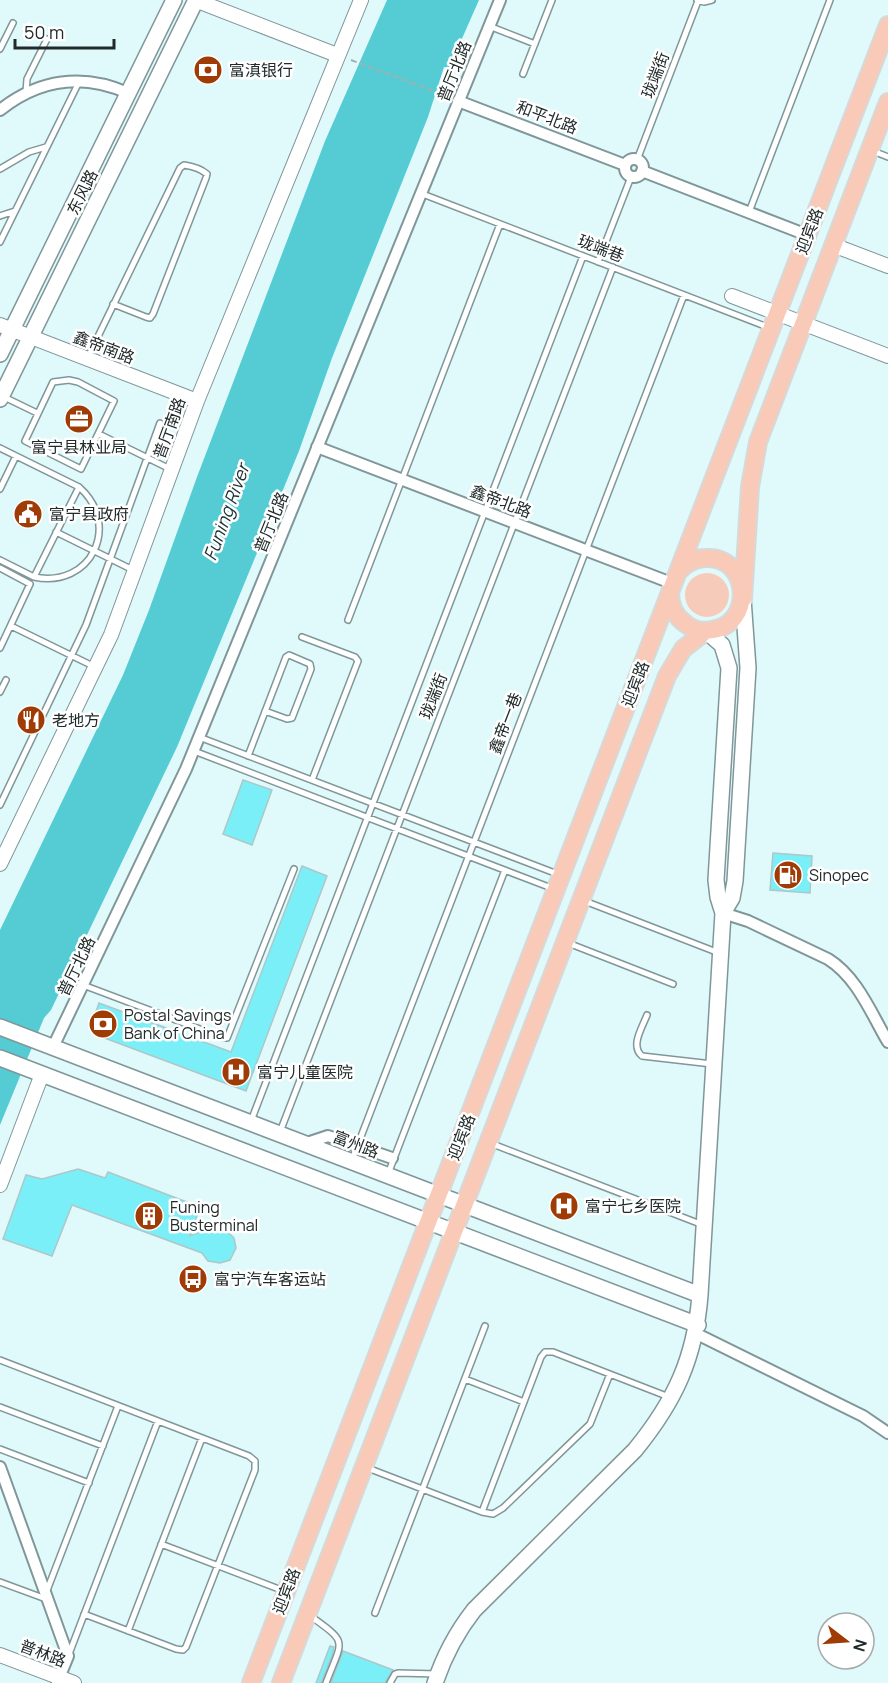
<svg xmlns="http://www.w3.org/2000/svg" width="888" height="1683" viewBox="0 0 888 1683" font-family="Manrope,'Noto Sans SC',sans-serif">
<rect width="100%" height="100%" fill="#e0f9fa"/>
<path fill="#f7cbba" d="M685 595a22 22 0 1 1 44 0a22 22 0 1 1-44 0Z"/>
<path fill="#55ccd4" d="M 387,0 L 479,0 L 449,68 L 444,67 L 428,117 L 332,358 L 299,451 L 177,747 L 51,1010 L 44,1018 L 0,1125 L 0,930 L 123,675 L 149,610 L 197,477 L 325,141 Z"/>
<path fill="#7beff7" stroke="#aec7c8" stroke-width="1.5" d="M 243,780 L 272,790 L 252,845 L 223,834 Z
M 773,853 L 812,856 L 810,893 L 770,890 Z
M 302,866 L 327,876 L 246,1091 L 102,1037 L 94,1031 L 93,1020 L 99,1003 L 231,1052 Z
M 78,1169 L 105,1178 L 108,1172 L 200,1207 L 190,1236 L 214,1226 L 226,1230 L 234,1238 L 236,1248 L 230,1260 L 220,1263 L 208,1261 L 202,1253 L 72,1205 L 52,1256 L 3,1239 L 26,1175 L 42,1179 Z
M 330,1646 L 334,1647 L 332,1656 L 321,1683 L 316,1683 Z
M 343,1651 L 393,1670 L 385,1683 L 331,1683 Z"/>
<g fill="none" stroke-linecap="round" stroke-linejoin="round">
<g stroke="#809799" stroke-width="8">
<path id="service" d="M 697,0 L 704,2 L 712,0
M 489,26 L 535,44
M 0,49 L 13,23
M 523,74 L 552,0
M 26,92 L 27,79 L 47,39
M 873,151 L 888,157
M 637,160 L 698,1
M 0,169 L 29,152 L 46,147
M 420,193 L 770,328
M 749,212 L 830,0
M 0,216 L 15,211
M 0,242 L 79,82
M 598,262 L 631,177
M 88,357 L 180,168 L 184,165 C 191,166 201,169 207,174 L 206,178 L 153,314 L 150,318 L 146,317 L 113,304
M 69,380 L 78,382 L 114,401 L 81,469 L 25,441 L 53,382 Z
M 4,397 L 37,413
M 99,434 L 170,469
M 0,448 L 79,487 L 34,577 L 0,560
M 0,489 L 16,456
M 56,532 L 133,570
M 0,568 L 30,584 L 0,648
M 34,577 C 91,589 122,525 79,487
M 348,620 L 500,224
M 11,626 L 95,667
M 302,637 L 355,657 L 358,661 L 312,780
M 0,692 L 6,680
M 199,737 L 560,875
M 194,751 L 554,889
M 248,756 L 286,657 L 289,655 L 310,664 L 311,669 L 292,718 L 287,719 L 265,711
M 0,805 L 86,625 L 160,423
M 582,900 L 719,953
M 568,943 L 673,984
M 83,985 L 221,1037 L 227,1038 L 294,869
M 647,1015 C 642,1028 630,1046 642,1056 L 712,1064
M 251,1121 L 583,256
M 280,1132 L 613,267
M 490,1143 L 703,1225
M 352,1160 L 684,295
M 388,1174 L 505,870
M 0,1360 L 249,1456 L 255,1461 L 255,1470 L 186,1647 L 183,1650 L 176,1649 L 84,1614
M 465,1379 L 524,1402
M 0,1407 L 103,1446
M 0,1449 L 89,1483
M 365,1467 L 482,1512 L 493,1514 L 503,1508 L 590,1424 L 610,1374
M 482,1512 L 541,1357 L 545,1352 L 553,1352 L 669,1397
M 161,1544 L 284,1591
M 0,1582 L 46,1599
M 46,1593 L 118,1406
M 375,1613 L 485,1326
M 309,1615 C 349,1644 343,1638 326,1683
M 128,1631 L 202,1438
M 69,1654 L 158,1421
M 390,1683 L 395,1674 L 398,1673 L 437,1674"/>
</g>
<g stroke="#809799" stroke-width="14">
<path id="minor" d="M 458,101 L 625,165
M 0,110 C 39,79 83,73 128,93
M625 168a9 9 0 1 1 18 0a9 9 0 1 1-18 0Z
M 642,171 L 807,235
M 317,447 L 674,584
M 723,913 L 748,921 L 828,959 C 857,977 871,1013 888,1042
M 53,1047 L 186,769 L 500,0
M 304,1144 L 328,1136 L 392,1158
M 701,1336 L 863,1416 L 888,1433
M 0,1467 L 68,1656 L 57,1683"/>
</g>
<g stroke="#809799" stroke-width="16">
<path id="tertiary" d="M 195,0 L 337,55
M 833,245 L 888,266
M 732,296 L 888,356
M 0,325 L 197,401
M 0,864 L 111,635 L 197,401 L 361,0
M 0,1185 L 42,1074
M 0,1655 L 74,1683"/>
</g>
<g stroke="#809799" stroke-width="18">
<path id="secondary" d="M 0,354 L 174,0
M 0,399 L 196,0
M 723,913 L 732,898 L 735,881 L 748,668 L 743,599
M 0,1027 L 700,1295
M 0,1058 L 698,1325
M 435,1683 C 444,1656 456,1633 474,1610 L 635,1450 C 675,1401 695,1358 700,1295 L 723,913 L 718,897 L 716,880 L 729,668 L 722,645 L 706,631"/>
</g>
<g stroke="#d7d9d9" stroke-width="20">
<path id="primary" d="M 670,593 C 670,605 675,617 686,624 C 693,630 703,632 712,630 C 755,624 750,556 706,558 C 694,558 685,564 678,572
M 743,599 L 750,487 L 758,442 L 888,102
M 251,1683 L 888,25
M 281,1683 L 667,676 L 683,649 L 706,631"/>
</g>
<path stroke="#9eb2b3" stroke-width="2" stroke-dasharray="6 3" stroke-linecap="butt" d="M 351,60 L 447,96"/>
<use href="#service" stroke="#fff" stroke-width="5"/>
<use href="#minor" stroke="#fff" stroke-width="10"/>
<use href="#tertiary" stroke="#fff" stroke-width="14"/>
<use href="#secondary" stroke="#fff" stroke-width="15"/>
<use href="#primary" stroke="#f8cab7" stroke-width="16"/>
</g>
<defs>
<g id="bank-disc" transform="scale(1.5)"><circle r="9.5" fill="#9f3b05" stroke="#fff"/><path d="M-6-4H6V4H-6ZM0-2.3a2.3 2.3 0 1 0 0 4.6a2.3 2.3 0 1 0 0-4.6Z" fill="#fff"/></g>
<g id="office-disc" transform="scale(1.5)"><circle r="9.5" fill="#9f3b05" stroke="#fff"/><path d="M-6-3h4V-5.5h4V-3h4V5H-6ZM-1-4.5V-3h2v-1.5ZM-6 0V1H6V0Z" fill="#fff"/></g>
<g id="civic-disc" transform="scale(1.5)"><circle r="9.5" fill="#9f3b05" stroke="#fff"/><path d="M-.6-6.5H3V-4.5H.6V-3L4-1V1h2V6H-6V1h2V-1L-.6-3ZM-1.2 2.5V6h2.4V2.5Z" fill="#fff"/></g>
<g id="restaurant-disc" transform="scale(1.5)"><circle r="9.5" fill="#9f3b05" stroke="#fff"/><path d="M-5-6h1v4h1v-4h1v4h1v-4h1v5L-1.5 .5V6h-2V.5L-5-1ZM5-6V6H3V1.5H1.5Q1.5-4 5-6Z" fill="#fff"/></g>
<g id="fuel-disc" transform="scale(1.5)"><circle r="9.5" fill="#9f3b05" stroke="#fff"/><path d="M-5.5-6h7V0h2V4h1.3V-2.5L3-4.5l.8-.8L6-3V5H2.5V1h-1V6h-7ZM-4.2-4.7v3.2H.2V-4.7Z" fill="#fff"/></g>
<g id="hospital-disc" transform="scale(1.5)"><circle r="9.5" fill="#9f3b05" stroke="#fff"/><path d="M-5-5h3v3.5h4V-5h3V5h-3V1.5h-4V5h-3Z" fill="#fff"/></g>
<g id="building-disc" transform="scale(1.5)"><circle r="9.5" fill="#9f3b05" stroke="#fff"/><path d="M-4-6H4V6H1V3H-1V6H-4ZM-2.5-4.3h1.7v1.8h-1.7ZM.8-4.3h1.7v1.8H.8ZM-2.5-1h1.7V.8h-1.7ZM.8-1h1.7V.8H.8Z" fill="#fff"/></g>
<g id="bus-disc" transform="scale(1.5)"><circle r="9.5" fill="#9f3b05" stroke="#fff"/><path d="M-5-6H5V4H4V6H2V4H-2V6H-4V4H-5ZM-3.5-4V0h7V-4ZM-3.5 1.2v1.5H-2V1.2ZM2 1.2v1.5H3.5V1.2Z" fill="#fff"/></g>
</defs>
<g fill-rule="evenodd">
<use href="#bank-disc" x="208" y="70"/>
<use href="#office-disc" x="79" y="419"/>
<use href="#civic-disc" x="28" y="514"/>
<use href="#restaurant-disc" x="31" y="720"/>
<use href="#fuel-disc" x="788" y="875"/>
<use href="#bank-disc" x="103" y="1024"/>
<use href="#hospital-disc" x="236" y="1072"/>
<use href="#hospital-disc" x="564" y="1206"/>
<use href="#building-disc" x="149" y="1216"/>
<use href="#bus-disc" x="193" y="1279"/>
</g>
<g text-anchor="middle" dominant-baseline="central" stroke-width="5" stroke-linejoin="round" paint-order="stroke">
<g font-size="16" fill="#202a2a" stroke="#fff" text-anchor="start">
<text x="229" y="70">富滇银行</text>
<text x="79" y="447" text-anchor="middle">富宁县林业局</text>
<text x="49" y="514">富宁县政府</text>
<text x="52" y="720">老地方</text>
<text x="809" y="875">Sinopec</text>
<text x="124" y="1015">Postal Savings<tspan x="124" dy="18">Bank of China</tspan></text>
<text x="257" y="1072">富宁儿童医院</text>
<text x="585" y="1206">富宁七乡医院</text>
<text x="170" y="1207">Funing<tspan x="170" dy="18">Busterminal</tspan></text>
<text x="214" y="1279">富宁汽车客运站</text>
</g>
<g font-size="16" fill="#202a2a" stroke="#fff">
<text transform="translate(454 71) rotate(-68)">普厅北路</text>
<text transform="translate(655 75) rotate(-69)">珑端街</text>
<text transform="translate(547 117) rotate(21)">和平北路</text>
<text transform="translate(82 192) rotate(-64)">东风路</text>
<text transform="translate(809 231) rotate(-69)">迎宾路</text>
<text transform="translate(601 248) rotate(21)">珑端巷</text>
<text transform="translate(104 347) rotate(21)">鑫帝南路</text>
<text transform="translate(169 428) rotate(-70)">普厅南路</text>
<text transform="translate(501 501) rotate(21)">鑫帝北路</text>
<text transform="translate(271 522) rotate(-68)">普厅北路</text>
<text transform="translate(635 684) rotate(-69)">迎宾路</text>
<text transform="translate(433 696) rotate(-69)">珑端街</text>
<text transform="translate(505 723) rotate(-69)">鑫帝一巷</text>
<text transform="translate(76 966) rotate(-64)">普厅北路</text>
<text transform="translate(461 1137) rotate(-69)">迎宾路</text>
<text transform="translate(356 1144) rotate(21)">富州路</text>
<text transform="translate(286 1591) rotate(-69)">迎宾路</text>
<text transform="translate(43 1653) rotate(21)">普林路</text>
</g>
<g font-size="18" font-style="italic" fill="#1a2f30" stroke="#fff">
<text transform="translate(226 512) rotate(-70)">Funing River</text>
</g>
</g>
<g transform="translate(846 1641) rotate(107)"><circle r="28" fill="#ffffff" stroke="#a6aaaa" stroke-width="1.5"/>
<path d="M0-4.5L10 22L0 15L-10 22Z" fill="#9f3b05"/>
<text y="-9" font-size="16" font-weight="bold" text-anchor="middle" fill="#202a2a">N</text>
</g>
<path d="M15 39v9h99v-9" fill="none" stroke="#202a2a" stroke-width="3"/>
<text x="24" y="39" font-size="18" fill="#202a2a" stroke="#ffffff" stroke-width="4.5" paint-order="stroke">50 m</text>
</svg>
